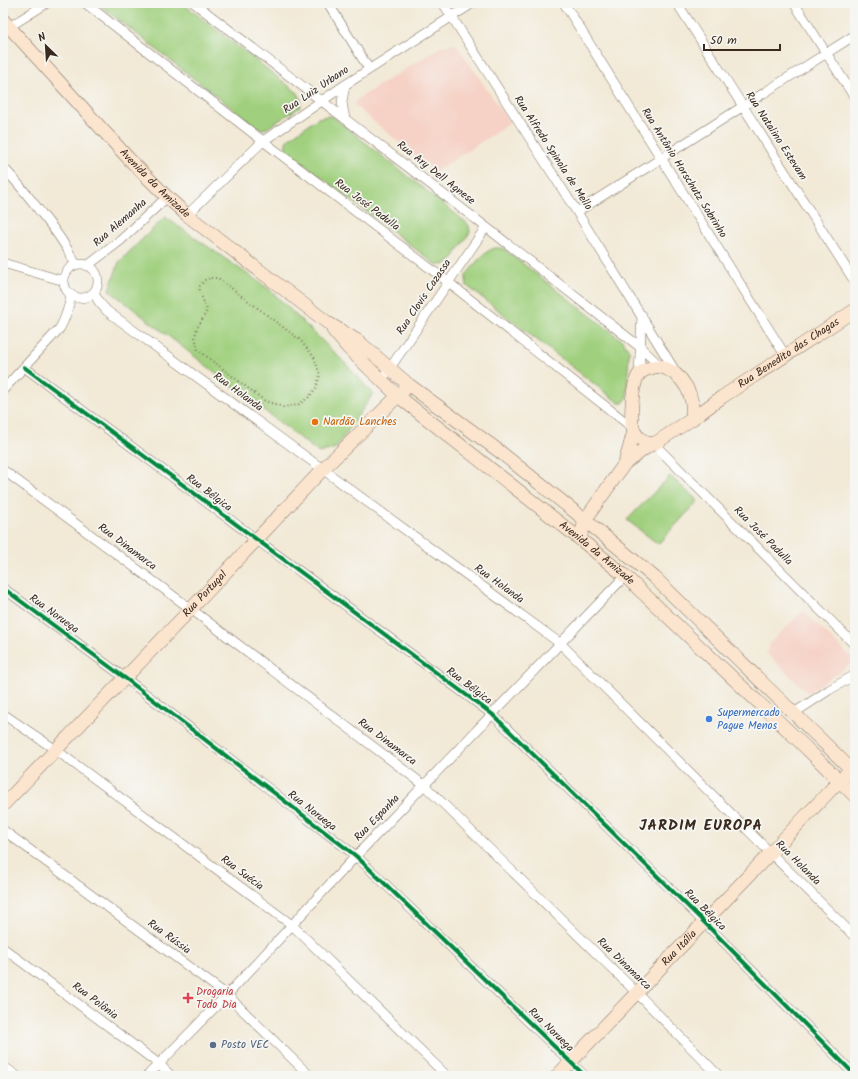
<svg xmlns="http://www.w3.org/2000/svg" width="858" height="1079" viewBox="0 0 858 1079" font-family="Kalam,sans-serif">
<rect width="100%" height="100%" fill="#f6f6f2"/>
<filter id="ink" filterUnits="userSpaceOnUse"><feTurbulence type="fractalNoise" baseFrequency=".025" numOctaves="2"/><feDisplacementMap in="SourceGraphic" scale="8" xChannelSelector="R" yChannelSelector="G"/><feConvolveMatrix kernelMatrix="1 2 1 2 8 2 1 2 1" color-interpolation-filters="sRGB"/></filter>
<filter id="wash" filterUnits="userSpaceOnUse"><feTurbulence type="fractalNoise" baseFrequency=".012" numOctaves="4" result="noise"/><feDisplacementMap in="SourceGraphic" scale="16" xChannelSelector="R" yChannelSelector="G"/><feGaussianBlur stdDeviation="0.9" result="paint"/><feColorMatrix in="noise" values="0 0 0 0 0 0 0 0 0 0 0 0 0 0 0 0 0 1.4 0 .05"/><feComposite in="paint" operator="in"/></filter>
<g filter="url(#wash)">
<rect width="100%" height="100%" fill="#f2e9d6"/>
<path fill="#f6d1c5" d="M 456,44 L 510,123 L 435,172 L 354,105 L 356,100 L 442,46 Z
M 803,611 L 855,661 L 808,693 L 766,653 L 772,641 Z"/>
<path fill="#a0d07e" stroke="#6e7d4e" d="M 97,3 L 182,3 L 298,93 L 301,100 L 300,107 L 267,128 L 263,129 L 256,127 Z
M 328,116 L 333,117 L 467,223 L 469,226 L 470,232 L 451,261 L 443,265 L 435,264 L 287,151 C 285,147 285,143 288,139 L 318,118 Z
M 165,217 L 269,289 L 344,362 L 373,394 L 336,448 L 319,453 L 109,290 L 119,262 Z
M 495,248 L 501,248 L 505,250 L 623,341 L 629,350 L 627,398 L 623,403 L 619,403 L 467,286 L 466,279 L 466,275 C 474,266 483,251 495,248 Z
M 670,476 L 698,501 L 658,544 L 627,520 Z"/>
</g>
<g filter="url(#ink)">
<g fill="none" stroke-linecap="round" stroke-linejoin="round">
<g stroke="#7b6d5e" stroke-width="10">
<path id="street" d="M 85,3 L 263,141 L 448,282 L 633,428
M 194,3 L 486,227 L 640,347 L 660,366
M 328,3 L 369,69
M 443,3 L 577,212 L 677,374
M 564,3 L 661,158 L 785,355
M 677,3 L 855,282
M 794,3 L 855,98
M 9,27 L 47,3
M 345,85 L 342,102 L 345,119
M 3,167 C 17,182 30,198 42,214 C 56,231 67,246 76,265
M 577,212 L 855,35
M 187,215 L 263,141 L 345,85 L 473,3
M 3,263 L 64,281
M64 281a17 17 0 1 1 34 0a17 17 0 1 1-34 0Z
M 87,266 L 120,241 L 167,197
M 94,293 L 99,302 L 107,311 L 561,644 L 855,937
M 24,367 L 492,714 L 704,922 L 855,1075
M 639,374 L 642,315
M 381,380 L 390,368 L 486,227
M 3,390 L 60,328 C 66,317 69,307 71,295
M 654,444 L 855,645
M 3,470 L 191,609 L 424,785 L 637,993 L 719,1076
M 3,588 L 125,678 L 356,856 L 585,1076
M 794,713 L 829,690 L 855,675
M 3,714 L 56,750 L 292,925 L 447,1076
M 3,830 L 227,995 L 310,1076
M 3,948 L 159,1064 L 171,1076
M 3,1066 L 17,1076
M 147,1076 L 227,995 L 356,856 L 625,576"/>
</g>
<g stroke="#7b6d5e" stroke-width="14">
<g id="secondary">
<path id="s1" d="M 3,20 L 129,159 L 167,197 L 187,215 L 328,323 L 358,341 L 409,385 L 499,451 L 585,520 L 655,578 L 855,773"/>
<path id="s2" d="M 333,330 L 349,349 L 398,396 L 580,539 L 625,576 L 796,738 L 855,796"/>
<path d="M 660,366 C 684,374 695,395 692,419 L 654,444 C 645,444 635,436 633,428 C 630,417 632,381 640,373 C 646,368 653,367 660,366 Z"/>
<path id="s3" d="M 692,419 L 722,397 L 855,310"/>
<path d="M 625,463 L 634,431"/>
<path d="M 580,539 L 585,520 L 625,463 L 651,444"/>
<path id="s4" d="M 3,805 L 191,609 L 323,469 L 404,390"/>
<path id="s5" d="M 557,1076 L 846,774"/>
</g>
</g>
<path stroke="#7b6d5e" stroke-width="2" stroke-dasharray="1 3" stroke-linecap="butt" d="M 211,278 L 218,278 L 300,340 L 314,357 L 320,375 L 316,388 L 309,397 L 298,405 L 283,407 L 265,401 L 198,350 L 195,337 L 197,328 L 203,318 L 207,310 L 201,295 L 199,287 L 205,280 Z"/>
<use href="#street" stroke="#fff" stroke-width="9"/>
<use href="#secondary" stroke="#fce5cf" stroke-width="13"/>
<g stroke="#f6f6f2" stroke-width="6">
<path id="cycleway" d="M 24,367 L 492,714 L 704,922 L 855,1075
M 3,588 L 125,678 L 356,856 L 585,1076"/>
</g>
<use href="#cycleway" stroke="#00873e" stroke-width="4"/>
</g>
</g>
<circle fill="#e8710a" stroke="#f6f6f2" stroke-width="1.5" cx="315" cy="422" r="4"/>
<circle fill="#3f7fe0" stroke="#f6f6f2" stroke-width="1.5" cx="709" cy="719" r="4"/>
<path fill="#e0444e" stroke="#f6f6f2" stroke-width="1.5" d="M186 992h4v4h4v4h-4v4h-4v-4h-4v-4h4z"/>
<circle fill="#5c6f8a" stroke="#f6f6f2" stroke-width="1.5" cx="213" cy="1045" r="4"/>
<g text-anchor="middle" dominant-baseline="central" stroke-width="3.5" stroke-linejoin="round" paint-order="stroke">
<g font-size="11" fill="#3b2a1e" stroke="#f6f6f2">
<text transform="translate(316 90) rotate(-34)">Rua Luiz Urbano</text>
<text transform="translate(776 136) rotate(57)">Rua Natalino Estevam</text>
<text transform="translate(553 153) rotate(57)">Rua Alfredo Spinola de Mello</text>
<text transform="translate(436 173) rotate(38)">Rua Ary Dell Agnese</text>
<text transform="translate(684 173) rotate(58)">Rua Antônio Horschutz Sobrinho</text>
<text stroke="none"><textPath href="#s1" startOffset="223">Avenida da Amizade</textPath></text>
<text transform="translate(367 205) rotate(37)">Rua José Padulla</text>
<text transform="translate(120 223) rotate(-41)">Rua Alemanha</text>
<text transform="translate(424 297) rotate(-56)">Rua Clovis Cazassa</text>
<text stroke="none"><textPath href="#s3" startOffset="117">Rua Benedito das Chagas</textPath></text>
<text transform="translate(238 392) rotate(36)">Rua Holanda</text>
<text transform="translate(209 493) rotate(37)">Rua Bélgica</text>
<text transform="translate(763 536) rotate(45)">Rua José Padulla</text>
<text transform="translate(127 547) rotate(37)">Rua Dinamarca</text>
<text stroke="none"><textPath href="#s2" startOffset="346">Avenida da Amizade</textPath></text>
<text transform="translate(499 584) rotate(36)">Rua Holanda</text>
<text stroke="none"><textPath href="#s4" startOffset="292">Rua Portugal</textPath></text>
<text transform="translate(54 614) rotate(36)">Rua Noruega</text>
<text transform="translate(469 686) rotate(37)">Rua Bélgica</text>
<text transform="translate(387 742) rotate(37)">Rua Dinamarca</text>
<text transform="translate(312 811) rotate(38)">Rua Noruega</text>
<text transform="translate(377 818) rotate(-46)">Rua Espanha</text>
<text transform="translate(798 863) rotate(45)">Rua Holanda</text>
<text transform="translate(242 873) rotate(37)">Rua Suécia</text>
<text transform="translate(705 910) rotate(45)">Rua Bélgica</text>
<text transform="translate(169 937) rotate(36)">Rua Rússia</text>
<text stroke="none"><textPath href="#s5" startOffset="177">Rua Itália</textPath></text>
<text transform="translate(624 964) rotate(44)">Rua Dinamarca</text>
<text transform="translate(95 1001) rotate(37)">Rua Polônia</text>
<text transform="translate(551 1030) rotate(44)">Rua Noruega</text>
</g>
<g font-size="11" fill="#c56008" stroke="#f6f6f2" text-anchor="start">
<text x="323" y="422">Nardão Lanches</text>
</g>
<g font-size="11" fill="#366cbe" stroke="#f6f6f2" text-anchor="start">
<text x="717" y="713">Supermercado<tspan x="717" dy="13">Pague Menos</tspan></text>
</g>
<g font-size="11" fill="#be3a42" stroke="#f6f6f2" text-anchor="start">
<text x="196" y="992">Drogaria<tspan x="196" dy="13">Todo Dia</tspan></text>
</g>
<g font-size="11" fill="#4e5e75" stroke="#f6f6f2" text-anchor="start">
<text x="221" y="1045">Posto VEC</text>
</g>
<g font-size="15" font-weight="bold" letter-spacing="1" fill="#3b2a1e" stroke="#f6f6f2">
<text x="701" y="826">JARDIM EUROPA</text>
</g>
</g>
<rect width="858" height="1079" fill="none" stroke="#f6f6f2" stroke-width="16"/>
<g transform="translate(46 46) rotate(335)" stroke="#f6f6f2" stroke-width="3" paint-order="stroke">
<path d="M0-3L7 15L0 10L-7 15Z" fill="#3b2a1e"/>
<text y="-6" font-size="11" font-weight="bold" text-anchor="middle" fill="#3b2a1e">N</text>
</g>
<path d="M704 44v6h76v-6" fill="none" stroke="#3b2a1e" stroke-width="2"/>
<text x="710" y="44" font-size="12" fill="#3b2a1e" stroke="#f6f6f2" stroke-width="3" paint-order="stroke">50 m</text>
</svg>
